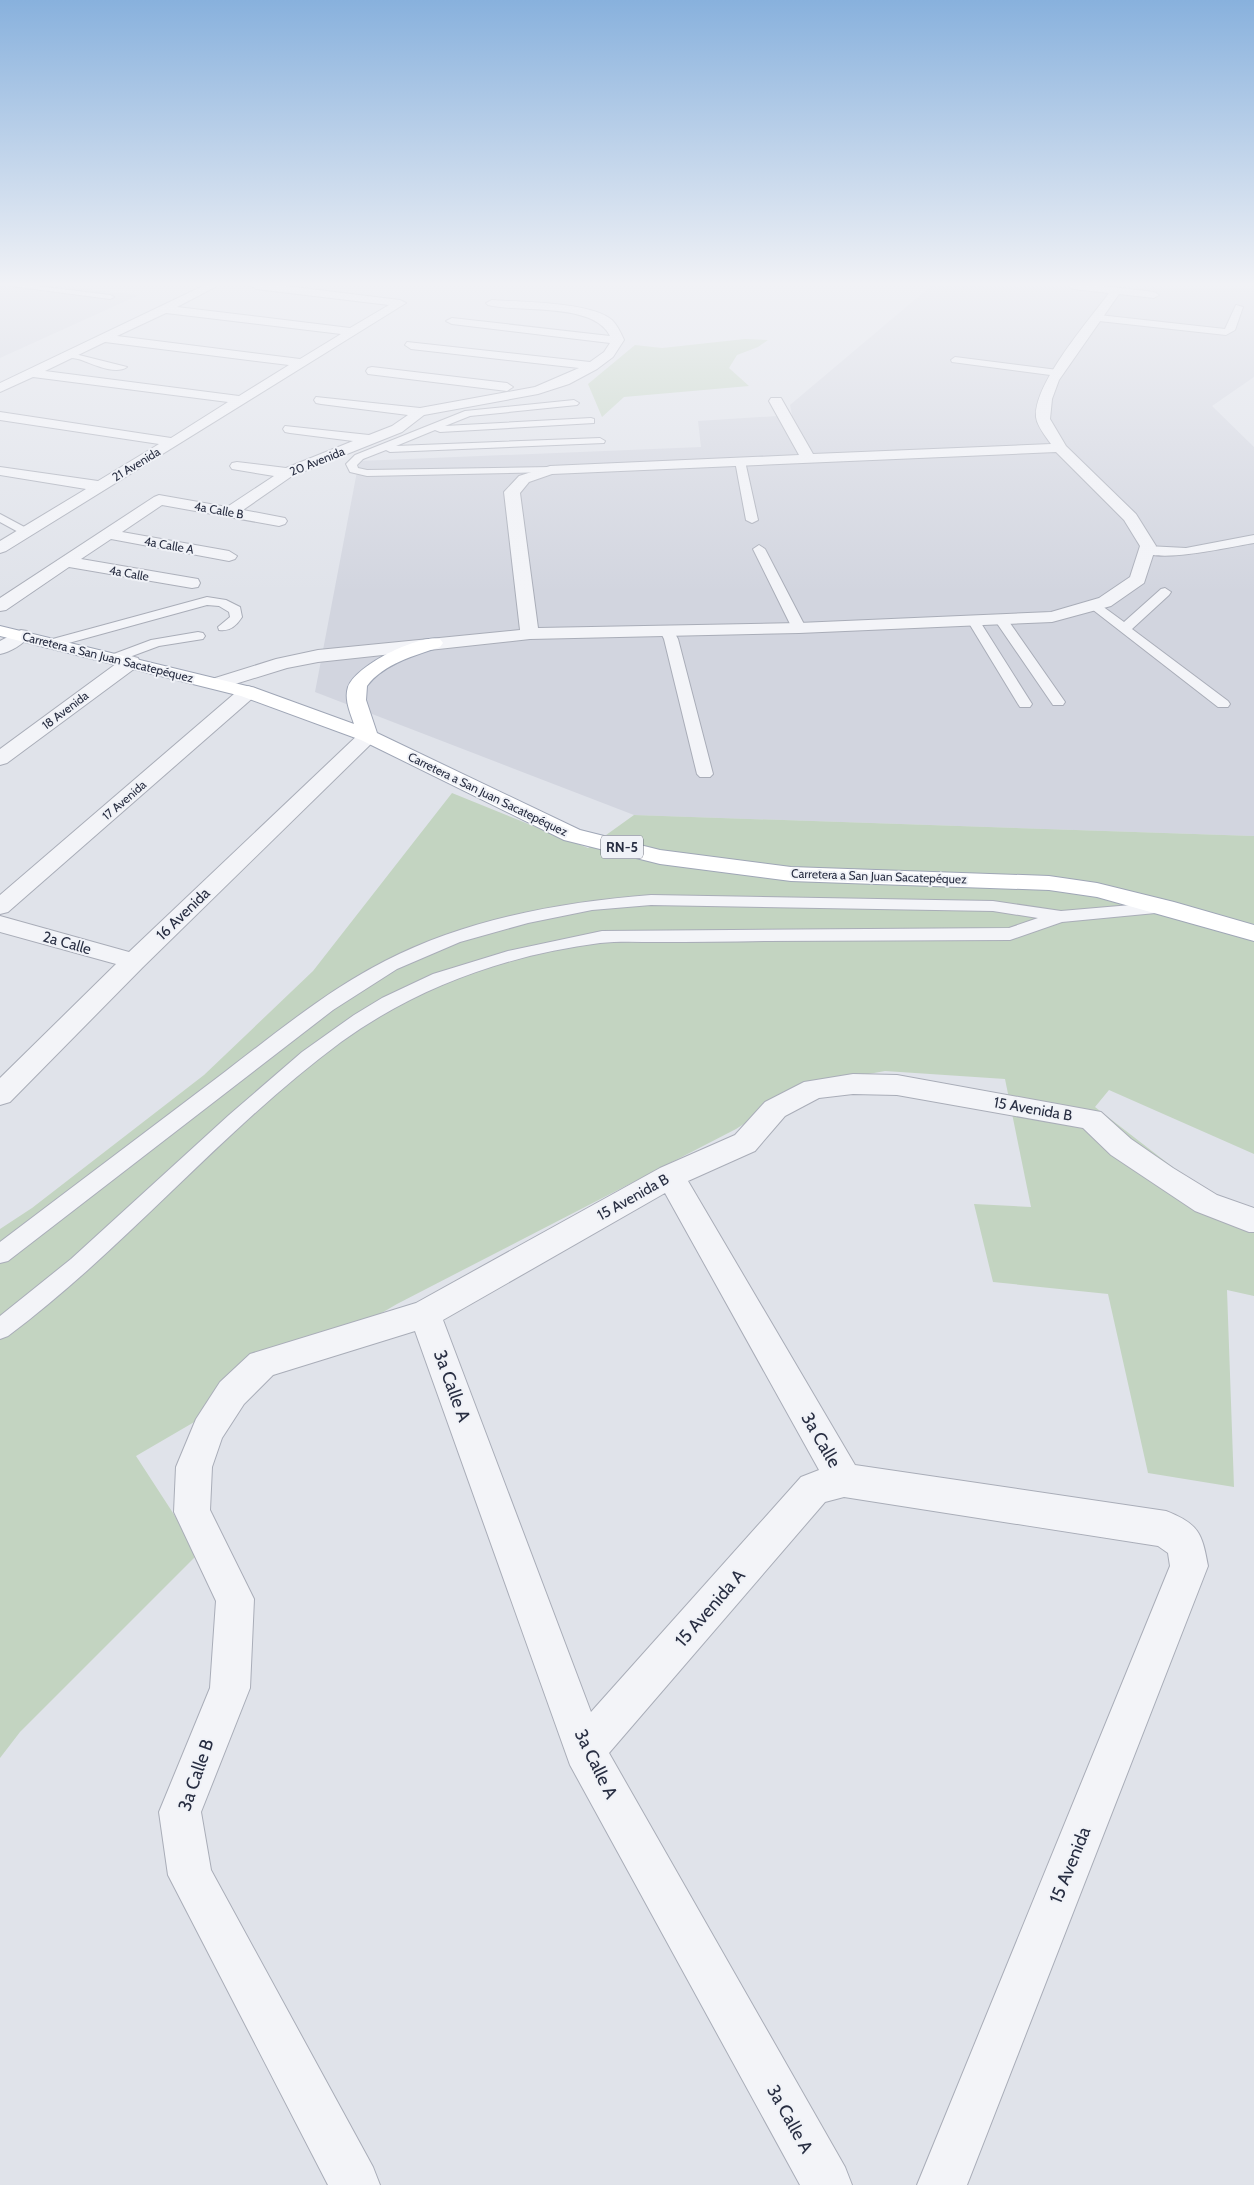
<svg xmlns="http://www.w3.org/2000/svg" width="1254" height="2185" viewBox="0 0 1254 2185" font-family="Cabin,sans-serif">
<rect width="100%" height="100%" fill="#e0e3ea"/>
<path fill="#d2d5df" d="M 0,286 L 63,286 L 139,295 L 0,358 Z
M 931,286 L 1254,288 L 1254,377 L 1212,406 L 1254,447 L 1254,836 L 634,815 L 315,692 L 359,461 L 701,447 L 698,421 L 792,415 L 790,405 Z"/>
<path fill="#c3d4c1" d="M 745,339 L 768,340 L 758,347 L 737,355 L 729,368 L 749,386 L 624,397 L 602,417 L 588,384 L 635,345 L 662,348 Z
M 452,793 L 588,848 L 634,815 L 1254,836 L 1254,1154 L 1109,1090 L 1095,1107 L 1254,1230 L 1254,1296 L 1227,1290 L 1234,1487 L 1148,1473 L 1108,1294 L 993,1282 L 974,1204 L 1031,1207 L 1005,1079 L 885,1071 L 803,1086 L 736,1129 L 397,1304 L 136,1456 L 199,1553 L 20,1732 L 0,1758 L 0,1229 L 32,1208 L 204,1075 L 313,971 Z"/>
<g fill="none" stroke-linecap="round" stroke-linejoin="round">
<g stroke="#a9adb8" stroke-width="2">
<path id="lane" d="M 11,286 L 37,286 L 110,295 L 114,297 L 110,299 Z
M 1236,305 L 1243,307 L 1235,330 L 1226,335 L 1099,321 L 1095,318 L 1099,315 L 1225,329 Z
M 67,352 L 127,367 C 116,375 95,365 84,361 C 78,358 70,358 64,357 L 64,353 Z
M 955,357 L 1058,370 L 1063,373 L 1058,376 L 952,362 L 951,360 Z
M 574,400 L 579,403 L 577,405 L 470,416 L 445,426 L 591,418 L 594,419 L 594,423 L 440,432 L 435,430 L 396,446 L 600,438 L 605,441 L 604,443 L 390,452 L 386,450 L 363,459 L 357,465 L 358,468 L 367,470 L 550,467 L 554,468 L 554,472 L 367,476 L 350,472 L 346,464 L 355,455 L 465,411 Z
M 740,458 L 745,461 L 758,520 L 752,523 L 746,520 L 735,461 Z
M 0,514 L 30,530 L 32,532 L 30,534 L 22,534 L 0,522 Z
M 1254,535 L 1254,543 C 1233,546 1155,565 1141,550 L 1147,546 L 1186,548 Z
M 759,545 L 765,549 L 806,628 L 804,631 L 799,632 L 792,628 L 753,549 Z
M 1165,588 L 1171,592 L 1169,595 L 1132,629 L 1228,701 L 1230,704 L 1228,707 L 1218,707 L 1088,606 L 1094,602 L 1098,603 L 1124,622 L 1161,589 Z
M 207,597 L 226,600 L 240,607 L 242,617 C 237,625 230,632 219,630 L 218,627 L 230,617 L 229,612 L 219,606 L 207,605 L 54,647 L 47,643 L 49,640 Z
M 1000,615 L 1005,616 L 1063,699 L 1065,702 L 1063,705 L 1053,705 L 994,619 Z
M 973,616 L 979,620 L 1032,704 L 1030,707 L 1020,707 L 1018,704 L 967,620 Z
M 667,627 L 672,628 L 678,639 L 713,774 L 710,777 L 700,777 L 697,774 L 664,639 L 660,631 Z
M 198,632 L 203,633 L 205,636 L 203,639 L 159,646 L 116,662 L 109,658 L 111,655 L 151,640 Z
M 651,895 L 993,901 L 1061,911 L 1166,902 L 1172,903 L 1175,907 L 1172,911 L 1166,912 L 1062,922 L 1010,940 C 928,940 847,941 765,941 C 729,942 693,942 657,942 C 638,942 618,941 600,943 C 507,955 417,987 341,1042 C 222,1130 127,1247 8,1336 L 0,1339 L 0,1316 L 71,1259 L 229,1115 L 302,1052 L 354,1015 L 382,998 L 433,974 L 508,951 L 602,931 L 1009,928 L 1038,918 L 993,911 L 651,905 L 592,910 L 528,923 L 460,942 L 397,969 L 333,1010 L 8,1261 L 0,1263 L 0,1242 C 75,1185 151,1128 226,1071 C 277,1032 328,990 385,961 C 466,919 561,902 651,895 Z"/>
</g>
<g stroke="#a9adb8" stroke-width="2">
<path id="street" d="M 203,286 L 217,286 L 177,307 L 350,328 L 389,305 L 256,289 L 251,286 L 286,286 L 400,300 L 406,303 L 6,551 L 0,553 L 0,541 L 86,489 L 0,475 L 0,467 L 98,481 L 159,444 L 0,420 L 0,412 L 171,438 L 228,402 L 33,377 L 0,392 L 0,383 ZM 166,313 L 341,334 L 300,359 L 117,336 ZM 105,342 L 289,365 L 239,396 L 45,371 Z
M 1068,286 L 1104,286 L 1154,292 L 1159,295 L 1154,298 L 1119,294 L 1059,380 L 1052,399 L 1050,419 L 1066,446 L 1136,514 L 1156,546 L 1144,583 L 1111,606 L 1052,622 L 799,633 L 530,639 L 318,662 L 287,668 L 219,689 L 212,687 L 209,683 L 212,679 L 276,659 L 318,650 L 520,630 L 504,492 L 519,476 L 550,466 L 799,455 L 769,401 L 771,398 L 781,398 L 813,454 L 1051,444 C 1046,437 1037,426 1036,417 C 1034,383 1088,322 1109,293 L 1073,289 ZM 1056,452 L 1124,520 L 1140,546 L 1130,577 L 1099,598 L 1051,612 L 799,623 L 538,628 L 520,493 L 529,482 L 552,474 Z
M 492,300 C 520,302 591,302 612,320 C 617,325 621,333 624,340 L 613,357 L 597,369 L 569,384 L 538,394 L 424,415 L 402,432 L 292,476 L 243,510 L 285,518 L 287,521 L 285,524 L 279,526 L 162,505 L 122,532 L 229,551 L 237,556 L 235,559 L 229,561 L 111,539 L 81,559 L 192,578 L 198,579 L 200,583 L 198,587 L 192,588 L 69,567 L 6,610 L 0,611 L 0,598 L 154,497 L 159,495 L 227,507 L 274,476 L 232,469 L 230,466 L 232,463 L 237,462 L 286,468 L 353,441 L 290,433 L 285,432 L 283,429 L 285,426 L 369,435 L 392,426 L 408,415 L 321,404 L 316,403 L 314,400 L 316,397 L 420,408 L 535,387 L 579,368 L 411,349 L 405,345 L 407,342 L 590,362 L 604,352 L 610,343 L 452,324 L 446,321 L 452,318 L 610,336 C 594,302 520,313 488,305 L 486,303 Z
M 372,367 L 507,383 L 513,387 L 507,391 L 368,374 L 366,371 L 368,368 Z
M 21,630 L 27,631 L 30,635 C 24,644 10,652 0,654 L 0,641 Z
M 131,656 L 138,658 L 140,662 L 138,666 L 7,763 L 0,765 L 0,749 L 124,658 Z
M 248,686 L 255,688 L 258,692 L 255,696 L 8,912 L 0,914 L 0,895 L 241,688 Z
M 368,730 L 375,732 L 378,736 L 375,740 L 143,967 L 10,1102 L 0,1105 L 0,1078 L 116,964 L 0,932 L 0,916 L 129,952 L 361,732 Z
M 853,1074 L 897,1075 L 1101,1112 L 1131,1139 L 1173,1168 L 1217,1195 L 1254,1208 L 1254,1232 L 1249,1232 L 1195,1211 L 1111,1155 L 1083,1128 L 897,1095 L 853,1094 L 819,1098 L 785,1116 L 755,1151 L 688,1181 L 855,1465 L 1166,1511 C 1199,1524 1202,1533 1208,1566 L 967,2185 L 917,2185 L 1170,1566 L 1168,1553 L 1158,1546 L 844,1497 L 825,1502 L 609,1753 L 845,2167 L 852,2185 L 800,2185 L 570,1765 L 415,1331 L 273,1375 L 244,1404 L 222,1438 L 212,1467 L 210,1510 L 254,1599 L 250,1688 L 201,1812 L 211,1870 L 373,2167 L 380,2185 L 328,2185 L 168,1875 L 159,1812 L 210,1688 L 216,1601 L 174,1512 L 176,1467 L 196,1419 L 220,1382 L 250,1354 L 416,1303 L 660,1168 L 735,1135 L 765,1102 L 804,1082 ZM 665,1193 L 819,1470 L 801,1477 L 591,1712 L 443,1320 Z"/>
</g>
<g stroke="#9fa6b6" stroke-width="2">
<path id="primary" d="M 0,626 L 255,688 L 354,724 C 350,712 344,699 348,687 C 356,665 419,634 440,639 L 443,643 L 440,647 C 416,655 383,664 367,686 L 366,700 L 377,733 L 580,830 L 660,850 L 791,867 L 1049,876 L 1097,883 L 1174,902 L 1254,925 L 1254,941 L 1097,897 L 1049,890 L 791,881 L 660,864 L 564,840 L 361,740 L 241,696 L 0,636 Z"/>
</g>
<use href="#lane" fill="#f3f4f8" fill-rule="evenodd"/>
<use href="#street" fill="#f3f4f8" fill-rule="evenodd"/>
<use href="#primary" fill="#fff" fill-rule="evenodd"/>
</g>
<linearGradient id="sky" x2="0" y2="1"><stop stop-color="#88b1dd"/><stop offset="0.48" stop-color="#f1f2f6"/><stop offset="1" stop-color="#f1f2f6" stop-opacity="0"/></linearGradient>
<rect width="1254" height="592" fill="url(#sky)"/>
<g text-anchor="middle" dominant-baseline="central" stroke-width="4" stroke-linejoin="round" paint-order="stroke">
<g font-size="12" fill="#282e42" stroke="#f0f2f7">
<text transform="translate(317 461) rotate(-22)">20 Avenida</text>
<text transform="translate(136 464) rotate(-31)">21 Avenida</text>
<text transform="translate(219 510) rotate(10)">4a Calle B</text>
<text transform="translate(169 545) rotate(10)">4a Calle A</text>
<text transform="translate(129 573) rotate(10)">4a Calle</text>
<text transform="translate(108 657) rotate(14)">Carretera a San Juan Sacatepéquez</text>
<text transform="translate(65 710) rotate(-37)">18 Avenida</text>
<text transform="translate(488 794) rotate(26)">Carretera a San Juan Sacatepéquez</text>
<text transform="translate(124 800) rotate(-41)">17 Avenida</text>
<text transform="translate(879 876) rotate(2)">Carretera a San Juan Sacatepéquez</text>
</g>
<rect fill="#f0f2f7" stroke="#646978" stroke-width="1" x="601" y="835.5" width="42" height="23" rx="4"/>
<g font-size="14" font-weight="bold" fill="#282e42">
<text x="622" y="847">RN-5</text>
</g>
<g font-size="15" fill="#282e42" stroke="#f0f2f7">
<text transform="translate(183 914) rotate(-44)">16 Avenida</text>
<text transform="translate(67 943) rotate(16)">2a Calle</text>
<text transform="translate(1033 1109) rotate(10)">15 Avenida B</text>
<text transform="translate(633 1197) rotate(-29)">15 Avenida B</text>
</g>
<g font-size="18" fill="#282e42" stroke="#f0f2f7">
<text transform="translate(452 1386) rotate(70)">3a Calle A</text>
<text transform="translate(821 1440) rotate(60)">3a Calle</text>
<text transform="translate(710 1608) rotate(-49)">15 Avenida A</text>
<text transform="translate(596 1764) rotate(64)">3a Calle A</text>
<text transform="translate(196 1775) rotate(-71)">3a Calle B</text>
<text transform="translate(1070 1865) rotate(-68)">15 Avenida</text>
<text transform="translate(790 2119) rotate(61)">3a Calle A</text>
</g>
</g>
</svg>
